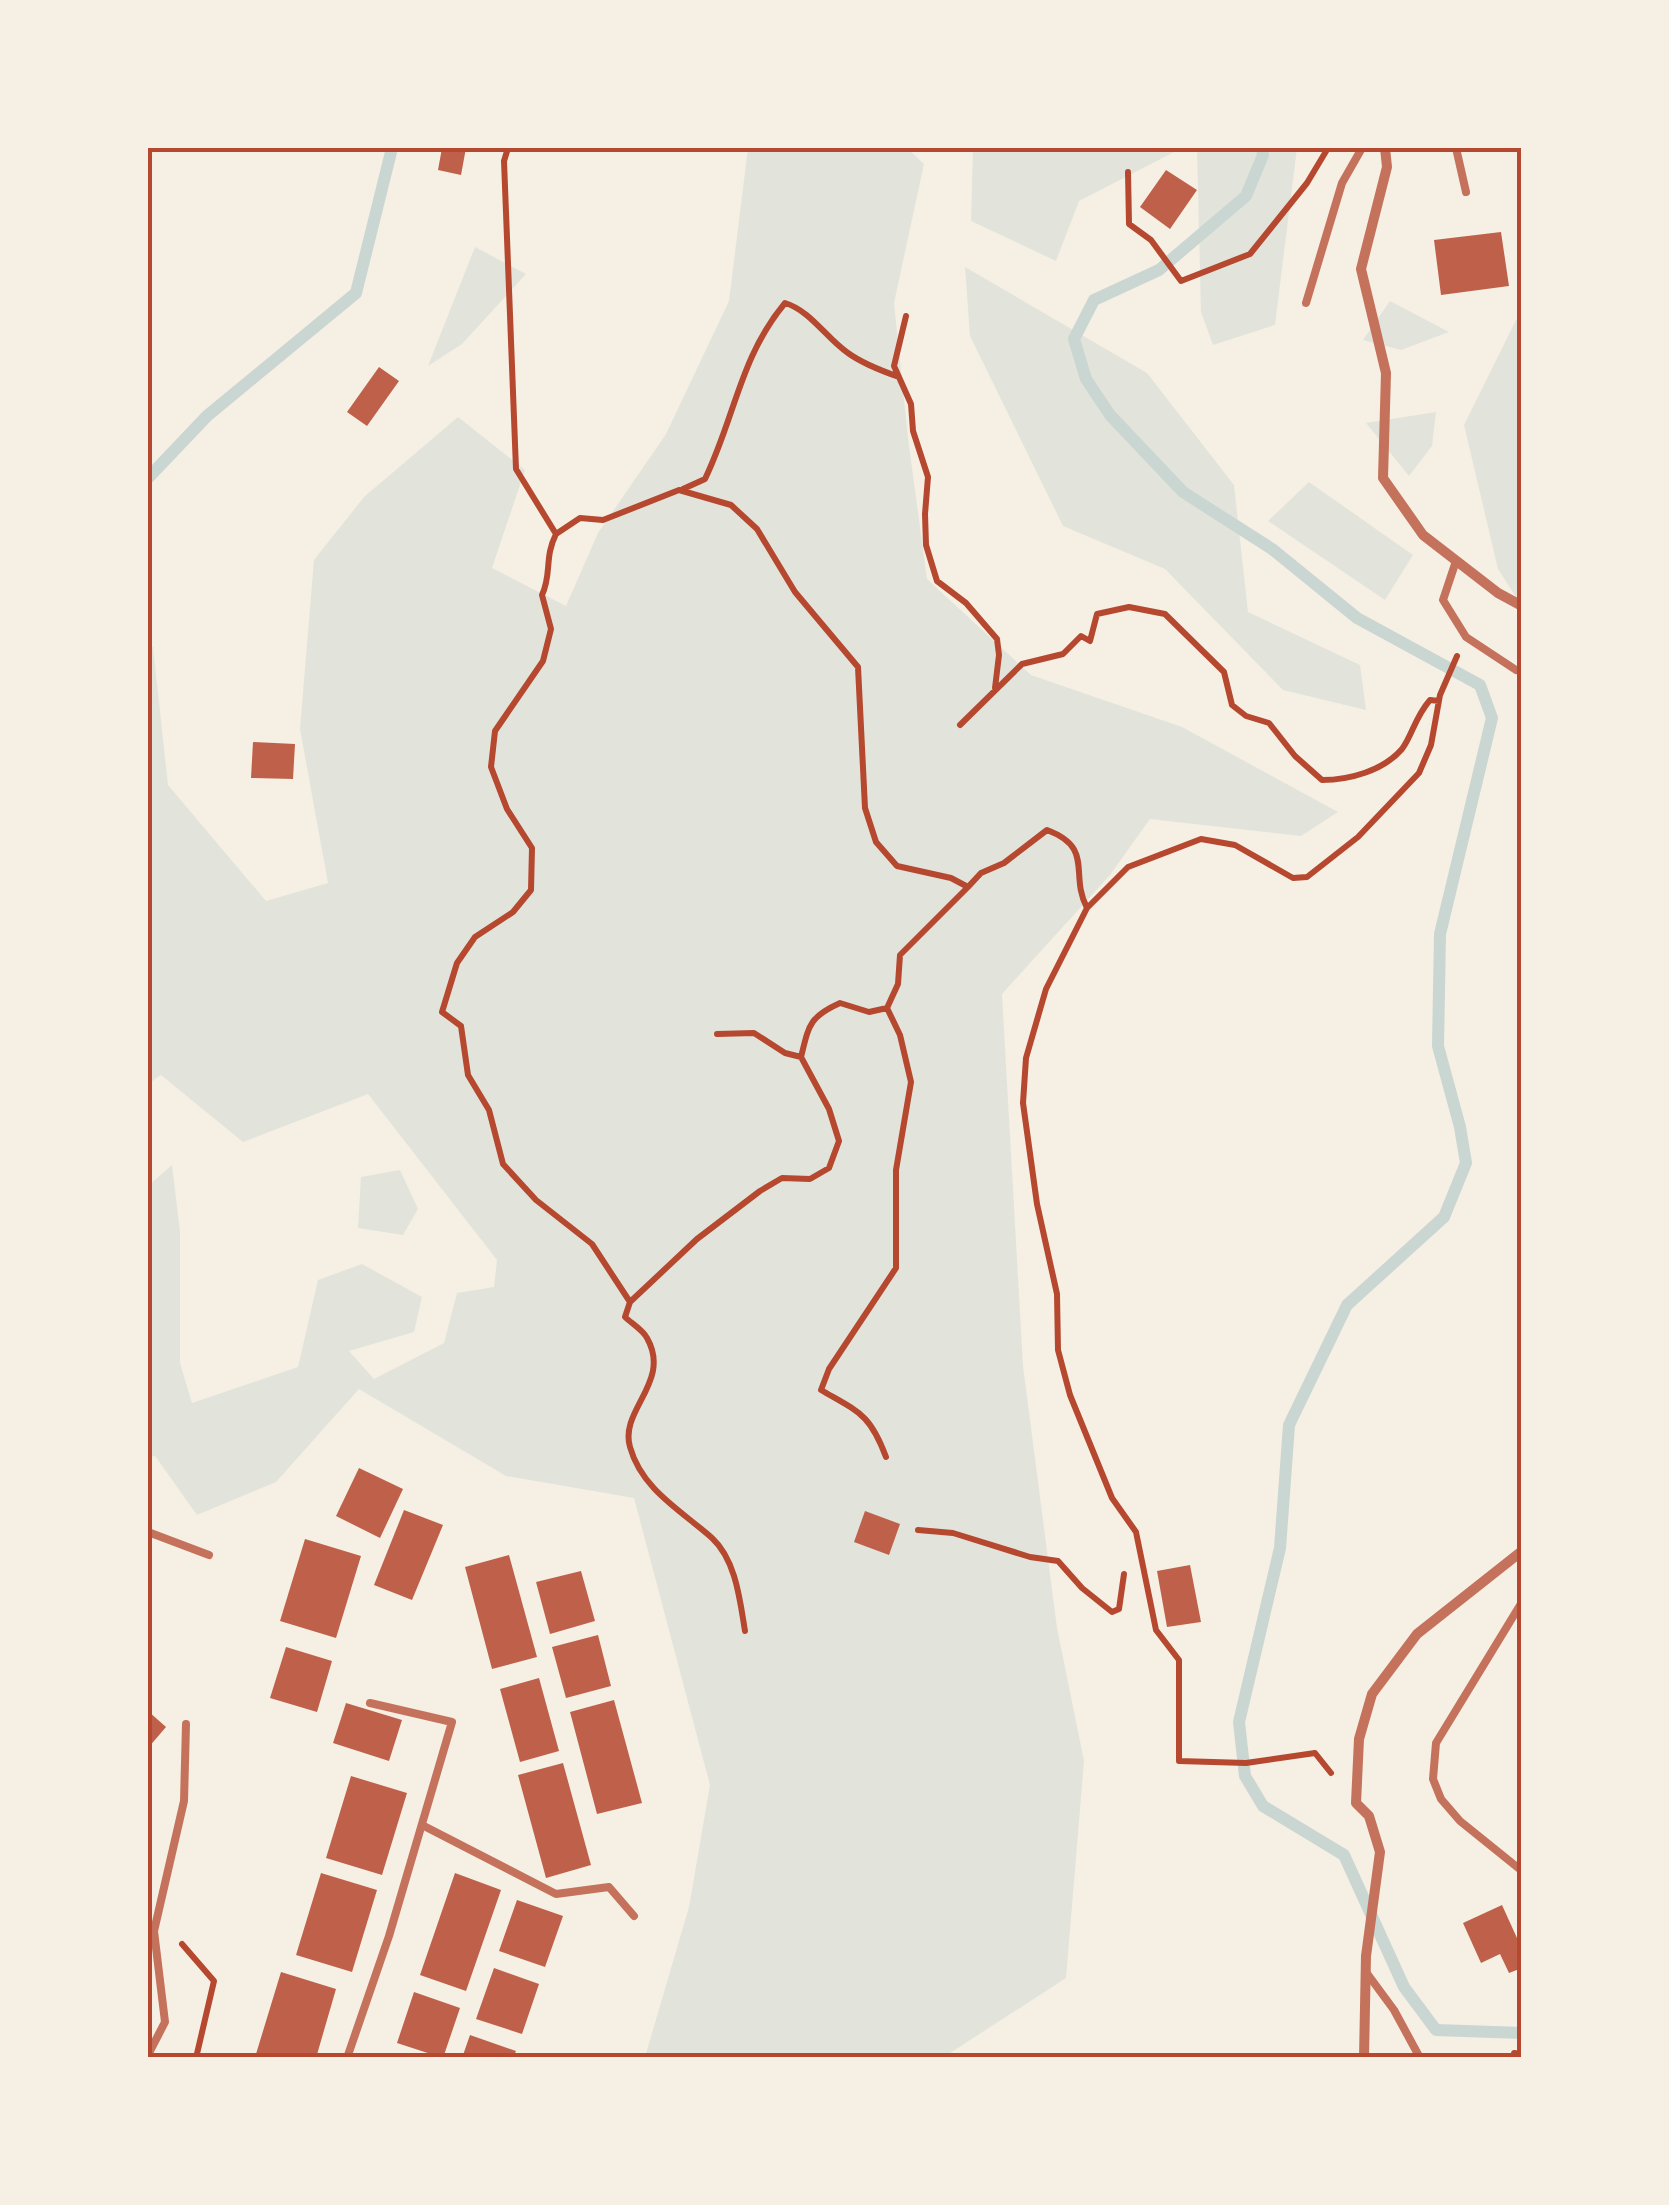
<svg xmlns="http://www.w3.org/2000/svg" width="1669" height="2205" viewBox="0 0 1669 2205" font-family="Karla,sans-serif">
<rect width="100%" height="100%" fill="#f6efe4"/>
<path fill="#e2e4dc" d="M 748,148 L 907,148 L 924,164 L 894,303 L 908,438 L 927,579 L 1031,675 L 1182,727 L 1338,812 L 1301,836 L 1150,819 L 1110,875 L 1002,994 L 1023,1366 L 1057,1628 L 1084,1761 L 1066,1978 L 944,2057 L 645,2057 L 689,1907 L 710,1785 L 634,1498 L 506,1476 L 359,1389 L 276,1482 L 197,1515 L 155,1456 L 148,1457 L 148,1186 L 172,1165 L 180,1232 L 180,1363 L 192,1403 L 298,1367 L 318,1280 L 362,1264 L 422,1297 L 414,1332 L 349,1351 L 374,1379 L 444,1343 L 457,1293 L 494,1287 L 497,1260 L 368,1094 L 243,1142 L 161,1075 L 148,1084 L 148,647 L 153,647 L 168,785 L 266,901 L 328,883 L 300,729 L 314,560 L 364,497 L 458,417 L 525,470 L 492,568 L 566,606 L 598,533 L 666,434 L 729,301 Z
M 973,148 L 1182,148 L 1079,201 L 1056,261 L 971,221 Z
M 1197,148 L 1297,148 L 1275,325 L 1213,345 L 1201,312 Z
M 475,247 L 526,274 L 462,344 L 428,366 Z
M 965,267 L 1147,373 L 1234,485 L 1248,612 L 1360,665 L 1366,710 L 1283,690 L 1165,569 L 1063,526 L 970,336 Z
M 1390,301 L 1449,332 L 1401,350 L 1363,340 Z
M 1521,315 L 1521,605 L 1498,569 L 1464,425 L 1516,320 Z
M 1436,412 L 1432,446 L 1409,476 L 1366,423 Z
M 1309,482 L 1413,555 L 1385,600 L 1268,521 Z
M 400,1170 L 418,1209 L 403,1235 L 358,1228 L 361,1177 Z"/>
<g fill="none" stroke-linecap="round" stroke-linejoin="round">
<path stroke="#c9d6d2" stroke-width="12" d="M 1262,148 L 1263,155 L 1246,196 L 1159,270 L 1094,300 L 1074,339 L 1086,379 L 1110,415 L 1183,492 L 1272,549 L 1357,618 L 1480,685 L 1492,718 L 1440,934 L 1438,1046 L 1460,1127 L 1466,1163 L 1444,1217 L 1347,1305 L 1289,1425 L 1280,1548 L 1239,1722 L 1245,1776 L 1263,1806 L 1344,1855 L 1404,1987 L 1436,2030 L 1522,2033
M 148,478 L 207,416 L 356,293 L 392,148"/>
</g>
<path fill="#bf614a" d="M 442,148 L 466,148 L 461,175 L 438,170 Z
M 1166,170 L 1197,190 L 1170,229 L 1140,207 Z
M 1501,232 L 1509,286 L 1441,295 L 1434,240 Z
M 379,367 L 399,381 L 367,426 L 347,412 Z
M 253,742 L 295,744 L 293,779 L 251,778 Z
M 359,1468 L 403,1489 L 380,1538 L 336,1516 Z
M 404,1510 L 443,1525 L 412,1600 L 374,1585 Z
M 865,1511 L 900,1524 L 889,1555 L 854,1542 Z
M 305,1539 L 361,1556 L 336,1638 L 280,1621 Z
M 509,1555 L 537,1657 L 492,1669 L 465,1567 Z
M 1190,1565 L 1201,1622 L 1167,1627 L 1157,1571 Z
M 581,1571 L 595,1621 L 550,1634 L 536,1582 Z
M 598,1635 L 611,1686 L 566,1698 L 552,1647 Z
M 286,1647 L 332,1661 L 317,1712 L 270,1698 Z
M 539,1678 L 559,1751 L 520,1762 L 500,1689 Z
M 614,1700 L 642,1803 L 597,1814 L 570,1712 Z
M 346,1703 L 402,1720 L 389,1761 L 333,1743 Z
M 148,1711 L 166,1727 L 148,1748 Z
M 563,1763 L 591,1865 L 546,1878 L 518,1775 Z
M 351,1776 L 407,1793 L 382,1875 L 326,1858 Z
M 321,1873 L 377,1890 L 352,1972 L 296,1955 Z
M 455,1873 L 501,1890 L 466,1991 L 420,1975 Z
M 517,1900 L 563,1916 L 545,1967 L 499,1951 Z
M 1502,1905 L 1522,1949 L 1522,1968 L 1509,1973 L 1500,1954 L 1481,1963 L 1463,1923 Z
M 494,1968 L 539,1984 L 522,2034 L 476,2019 Z
M 281,1972 L 336,1989 L 316,2058 L 269,2058 L 256,2054 Z
M 414,1992 L 460,2008 L 443,2058 L 397,2043 Z
M 470,2035 L 516,2051 L 513,2058 L 462,2058 Z"/>
<g fill="none" stroke-linecap="round" stroke-linejoin="round">
<path stroke="#b5482f" stroke-width="6" d="M 508,148 L 504,161 L 516,469 L 556,534 L 580,518 L 603,520 L 679,490 L 731,505 L 757,529 L 795,592 L 858,667 L 865,808 L 876,842 L 897,866 L 951,878 L 968,887 L 981,873 L 1004,863 L 1047,830 C 1095,848 1069,874 1087,908 L 1128,867 L 1201,839 L 1235,845 L 1293,878 L 1307,877 L 1358,837 L 1419,773 L 1431,745 L 1440,695 L 1457,656
M 1128,172 L 1129,224 L 1151,240 L 1181,281 L 1250,254 L 1307,183 L 1328,148
M 906,316 L 894,366 L 911,404 L 913,431 L 928,477 L 925,514 L 926,545 L 937,581 L 966,603 L 997,639 L 999,655 L 995,688
M 683,489 L 705,479 C 735,417 740,357 785,303 C 811,311 826,338 848,353 C 863,364 882,371 899,377
M 556,534 C 544,558 552,574 542,595 L 551,629 L 543,661 L 495,731 L 491,767 L 507,809 L 532,848 L 531,890 L 513,912 L 475,937 L 457,963 L 442,1012 L 461,1026 L 468,1075 L 489,1110 L 503,1164 L 536,1200 L 592,1244 L 630,1302 L 625,1317 C 631,1323 643,1330 647,1338 C 672,1382 619,1410 630,1447 C 642,1490 682,1511 712,1538 C 736,1560 740,1601 745,1631
M 960,725 L 1022,664 L 1063,654 L 1081,636 L 1090,641 L 1097,614 L 1129,607 L 1165,614 L 1224,672 L 1232,705 L 1246,716 L 1269,723 L 1295,756 L 1322,780 C 1349,780 1383,771 1402,749 C 1412,736 1415,717 1430,700 L 1439,701
M 1087,908 L 1046,989 L 1026,1058 L 1023,1103 L 1037,1204 L 1057,1294 L 1058,1350 L 1070,1395 L 1112,1498 L 1136,1532 L 1156,1630 L 1179,1660 L 1179,1761 L 1246,1763 L 1315,1753 L 1331,1773
M 717,1034 L 754,1033 L 785,1053 L 801,1057
M 630,1302 L 697,1239 L 760,1191 L 782,1178 L 810,1179 L 829,1168 L 839,1141 L 829,1109 L 801,1057 C 809,1025 809,1017 840,1003 L 869,1012 L 887,1008 L 898,984 L 900,955 L 968,887
M 886,1457 C 870,1414 859,1412 821,1390 L 829,1369 L 896,1268 L 896,1170 L 911,1082 L 900,1035 L 887,1008
M 918,1530 L 953,1533 L 1030,1557 L 1058,1561 L 1082,1588 L 1112,1612 L 1119,1609 L 1124,1574
M 182,1944 L 214,1981 L 196,2058
M 1514,2053 L 1522,2054"/>
<path stroke="#c5725c" stroke-width="8" d="M 1456,148 L 1466,192
M 1306,303 L 1342,183 L 1362,148
M 1456,561 L 1443,600 L 1466,637 L 1516,670
M 148,1532 L 209,1555
M 1522,1602 L 1436,1743 L 1433,1779 L 1441,1799 L 1460,1821 L 1522,1871
M 422,1825 L 556,1894 L 609,1887 L 634,1916
M 1366,1972 L 1394,2010 L 1420,2058
M 148,2055 L 165,2022 L 154,1931 L 184,1801 L 186,1724
M 347,2058 L 389,1936 L 452,1722 L 370,1703"/>
<path stroke="#c5725c" stroke-width="10" d="M 1385,148 L 1387,167 L 1361,269 L 1386,373 L 1383,478 L 1423,535 L 1498,593 L 1522,606
M 1364,2058 L 1366,1956 L 1380,1852 L 1369,1816 L 1356,1803 L 1359,1739 L 1372,1694 L 1417,1634 L 1522,1551"/>
</g>
<rect width="1669" height="2205" fill="none" stroke="#f6efe4" stroke-width="300"/>
<rect x="150" y="150" width="1369" height="1905" fill="none" stroke="#b5482f" stroke-width="4"/>
</svg>
